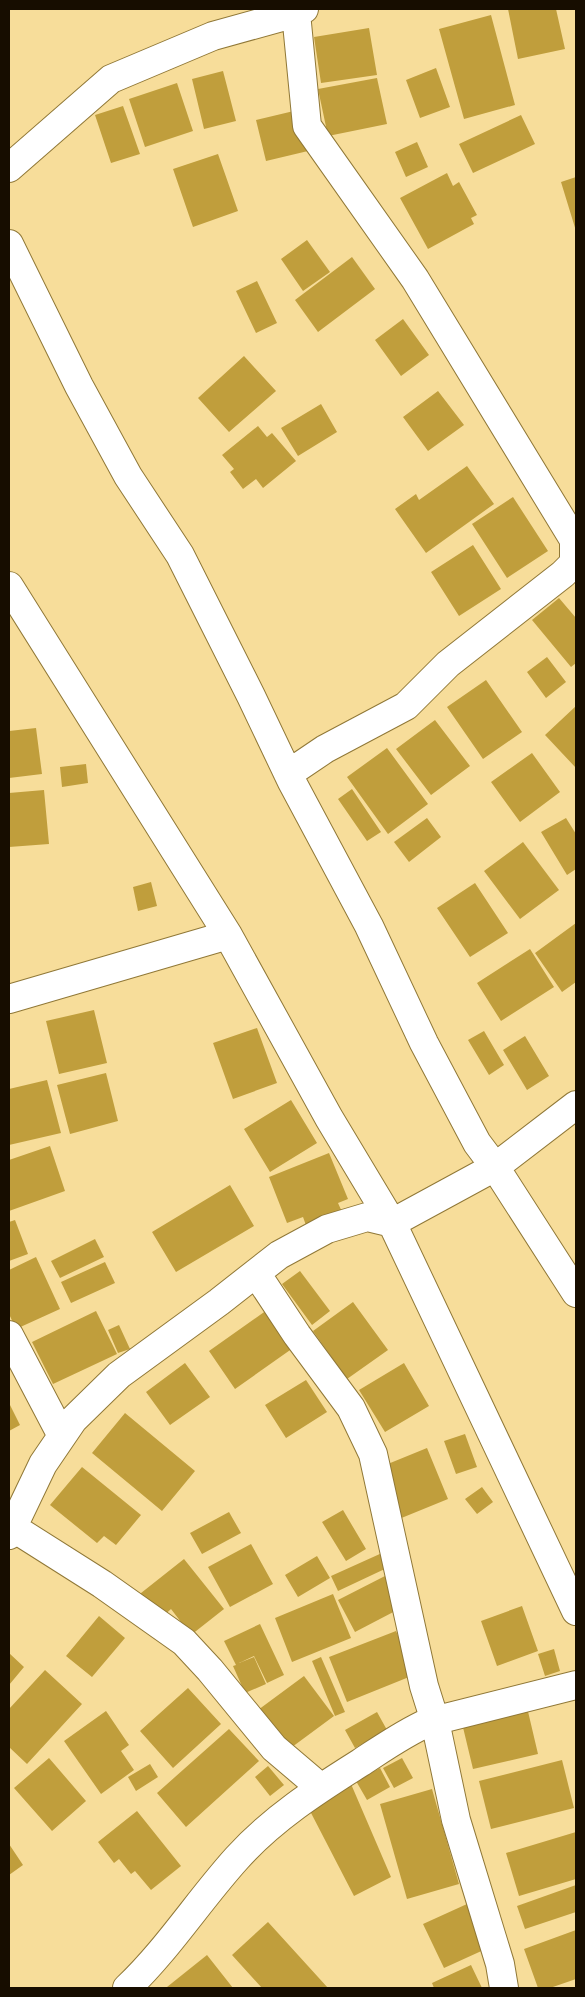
<svg xmlns="http://www.w3.org/2000/svg" width="585" height="1997" viewBox="0 0 585 1997" font-family="Lato,sans-serif">
<rect width="100%" height="100%" fill="#f7dd9a"/>
<path fill="#c09e3c" d="M 508,9 L 556,9 L 565,49 L 518,59 Z
M 491,15 L 515,105 L 464,119 L 439,29 Z
M 369,28 L 377,75 L 321,83 L 314,37 Z
M 436,68 L 450,107 L 420,118 L 406,80 Z
M 223,71 L 236,121 L 204,129 L 192,79 Z
M 377,78 L 387,124 L 328,136 L 318,89 Z
M 177,83 L 193,131 L 145,147 L 129,99 Z
M 123,106 L 140,154 L 111,163 L 95,115 Z
M 298,110 L 308,151 L 266,161 L 256,120 Z
M 521,115 L 535,144 L 473,173 L 459,144 Z
M 417,142 L 428,167 L 406,177 L 395,152 Z
M 218,154 L 238,211 L 193,227 L 173,169 Z
M 447,173 L 453,186 L 459,182 L 477,215 L 471,218 L 474,224 L 428,249 L 400,198 Z
M 576,177 L 576,231 L 561,182 Z
M 307,240 L 330,272 L 303,291 L 281,259 Z
M 352,257 L 375,289 L 318,332 L 295,300 Z
M 257,281 L 277,323 L 256,333 L 236,291 Z
M 403,319 L 429,355 L 401,376 L 375,340 Z
M 244,356 L 276,391 L 229,432 L 198,398 Z
M 438,391 L 464,425 L 428,451 L 403,417 Z
M 321,404 L 337,432 L 298,456 L 281,428 Z
M 258,426 L 267,437 L 272,433 L 296,461 L 263,488 L 256,479 L 243,489 L 230,472 L 234,469 L 222,455 Z
M 467,466 L 494,504 L 426,553 L 395,509 L 416,494 L 419,500 Z
M 513,497 L 548,551 L 507,578 L 472,524 Z
M 473,545 L 501,589 L 459,616 L 431,572 Z
M 559,598 L 576,618 L 576,663 L 571,667 L 532,620 Z
M 547,657 L 566,682 L 546,698 L 527,672 Z
M 486,680 L 522,732 L 483,759 L 447,707 Z
M 576,706 L 576,768 L 545,735 Z
M 435,720 L 470,766 L 431,795 L 396,749 Z
M 36,728 L 42,774 L 9,778 L 9,731 Z
M 387,748 L 428,804 L 388,834 L 347,777 Z
M 532,753 L 560,792 L 520,822 L 491,782 Z
M 86,764 L 88,783 L 62,787 L 60,767 Z
M 352,789 L 381,832 L 367,841 L 338,799 Z
M 44,790 L 49,844 L 9,847 L 9,793 Z
M 427,818 L 441,837 L 409,862 L 394,842 Z
M 566,818 L 576,834 L 576,869 L 567,875 L 541,832 Z
M 523,842 L 559,890 L 520,919 L 484,871 Z
M 151,882 L 157,906 L 138,911 L 133,887 Z
M 475,883 L 508,933 L 470,957 L 437,908 Z
M 576,923 L 576,982 L 562,992 L 535,953 Z
M 530,949 L 554,987 L 501,1021 L 477,983 Z
M 94,1010 L 107,1063 L 59,1074 L 46,1021 Z
M 257,1028 L 277,1083 L 233,1099 L 213,1043 Z
M 484,1031 L 504,1065 L 489,1075 L 468,1040 Z
M 525,1036 L 549,1076 L 527,1090 L 503,1050 Z
M 106,1073 L 118,1121 L 70,1134 L 57,1085 Z
M 47,1080 L 61,1133 L 9,1145 L 9,1089 Z
M 291,1100 L 317,1143 L 270,1172 L 244,1129 Z
M 50,1146 L 65,1191 L 9,1211 L 9,1160 Z
M 329,1153 L 348,1199 L 338,1203 L 343,1214 L 307,1228 L 303,1217 L 287,1223 L 269,1177 Z
M 230,1185 L 254,1226 L 176,1272 L 152,1232 Z
M 15,1220 L 28,1254 L 9,1261 L 9,1222 Z
M 95,1239 L 104,1257 L 60,1278 L 51,1261 Z
M 36,1257 L 60,1309 L 16,1329 L 9,1314 L 9,1270 Z
M 105,1262 L 115,1283 L 71,1303 L 61,1282 Z
M 300,1271 L 330,1311 L 312,1325 L 282,1284 Z
M 353,1302 L 388,1350 L 347,1379 L 313,1331 Z
M 267,1310 L 293,1348 L 235,1389 L 209,1351 Z
M 96,1311 L 117,1354 L 53,1384 L 32,1342 Z
M 119,1325 L 130,1349 L 118,1353 L 108,1330 Z
M 185,1363 L 210,1397 L 170,1425 L 146,1392 Z
M 404,1363 L 429,1406 L 385,1432 L 359,1390 Z
M 306,1380 L 327,1412 L 286,1438 L 265,1405 Z
M 9,1403 L 20,1425 L 9,1431 Z
M 125,1413 L 195,1471 L 162,1511 L 92,1453 Z
M 465,1434 L 477,1467 L 456,1474 L 444,1441 Z
M 427,1448 L 448,1499 L 399,1519 L 378,1468 Z
M 82,1467 L 141,1515 L 116,1545 L 104,1536 L 97,1543 L 50,1505 Z
M 482,1487 L 493,1502 L 477,1514 L 465,1499 Z
M 343,1510 L 366,1549 L 346,1561 L 322,1522 Z
M 229,1512 L 241,1533 L 202,1554 L 190,1533 Z
M 251,1544 L 273,1584 L 230,1607 L 208,1567 Z
M 382,1553 L 389,1567 L 338,1591 L 331,1576 Z
M 317,1556 L 330,1578 L 298,1597 L 285,1575 Z
M 184,1559 L 224,1609 L 191,1635 L 171,1609 L 160,1619 L 136,1597 Z
M 385,1576 L 401,1608 L 355,1632 L 338,1600 Z
M 333,1594 L 351,1638 L 292,1662 L 275,1618 Z
M 522,1606 L 538,1651 L 497,1666 L 481,1621 Z
M 99,1616 L 125,1638 L 92,1677 L 66,1656 Z
M 260,1624 L 284,1675 L 267,1683 L 254,1656 L 239,1663 L 254,1657 L 266,1684 L 245,1693 L 233,1666 L 236,1665 L 224,1641 Z
M 396,1631 L 414,1675 L 347,1702 L 329,1657 Z
M 554,1649 L 560,1671 L 545,1676 L 538,1654 Z
M 9,1653 L 24,1667 L 9,1685 Z
M 321,1657 L 345,1712 L 335,1716 L 312,1661 Z
M 45,1670 L 82,1704 L 27,1764 L 9,1747 L 9,1709 Z
M 304,1676 L 334,1716 L 288,1750 L 258,1710 Z
M 188,1688 L 221,1724 L 173,1768 L 140,1731 Z
M 526,1703 L 538,1754 L 473,1769 L 461,1719 Z
M 106,1711 L 129,1745 L 121,1751 L 134,1770 L 101,1794 L 64,1741 Z
M 377,1712 L 387,1730 L 355,1748 L 345,1730 Z
M 229,1729 L 259,1761 L 186,1827 L 157,1793 Z
M 49,1758 L 86,1801 L 52,1831 L 14,1788 Z
M 402,1758 L 413,1778 L 394,1788 L 383,1768 Z
M 562,1760 L 574,1808 L 491,1829 L 479,1781 Z
M 150,1764 L 158,1777 L 136,1791 L 128,1777 Z
M 268,1766 L 284,1785 L 270,1796 L 255,1777 Z
M 380,1768 L 390,1787 L 367,1800 L 356,1781 Z
M 351,1784 L 391,1877 L 354,1896 L 310,1811 Z
M 432,1789 L 459,1884 L 407,1899 L 380,1804 Z
M 137,1811 L 181,1866 L 151,1890 L 135,1871 L 131,1874 L 119,1859 L 114,1863 L 98,1842 Z
M 576,1832 L 576,1879 L 519,1896 L 506,1853 Z
M 9,1844 L 23,1865 L 9,1875 Z
M 576,1885 L 576,1912 L 525,1929 L 517,1906 Z
M 467,1904 L 488,1948 L 444,1968 L 423,1924 Z
M 268,1922 L 328,1988 L 262,1988 L 232,1955 Z
M 576,1930 L 576,1979 L 550,1988 L 538,1988 L 524,1949 Z
M 207,1955 L 233,1988 L 169,1988 L 167,1987 Z
M 471,1965 L 482,1988 L 434,1988 L 432,1983 Z"/>
<g fill="none" stroke-linecap="round" stroke-linejoin="round">
<g stroke="#907837" stroke-width="30">
<path id="minor" d="M 9,168 L 111,79 L 213,36 L 296,13 L 304,9
M 9,244 L 79,386 L 128,476 L 180,555 L 251,696 L 292,782 L 369,926 L 424,1043 L 477,1143 L 495,1167 L 576,1293
M 9,586 L 228,935 L 329,1118 L 392,1223 L 576,1611
M 288,774 L 325,749 L 406,706 L 448,664 L 563,574 L 574,563 L 574,540 L 415,279 L 307,126 L 296,13
M 9,999 L 228,935
M 256,1273 L 297,1335 L 351,1408 L 373,1454 L 424,1686 L 435,1721 L 456,1820 L 500,1964 L 504,1988
M 9,1335 L 62,1436
M 12,1527 L 102,1584 L 184,1642 L 210,1670 L 274,1748 L 321,1788
M 9,1535 L 43,1464 L 73,1420 L 119,1375 L 219,1302 L 279,1255 L 327,1229 L 367,1217 L 392,1223 L 495,1167 L 576,1105
M 127,1988 C 168,1949 199,1900 237,1858 C 272,1819 317,1790 360,1763 C 383,1748 404,1733 429,1722 L 576,1685"/>
</g>
<use href="#minor" stroke="#fff" stroke-width="28"/>
</g>
<rect width="585" height="1997" fill="none" stroke="#170d00" stroke-width="20"/>
</svg>
